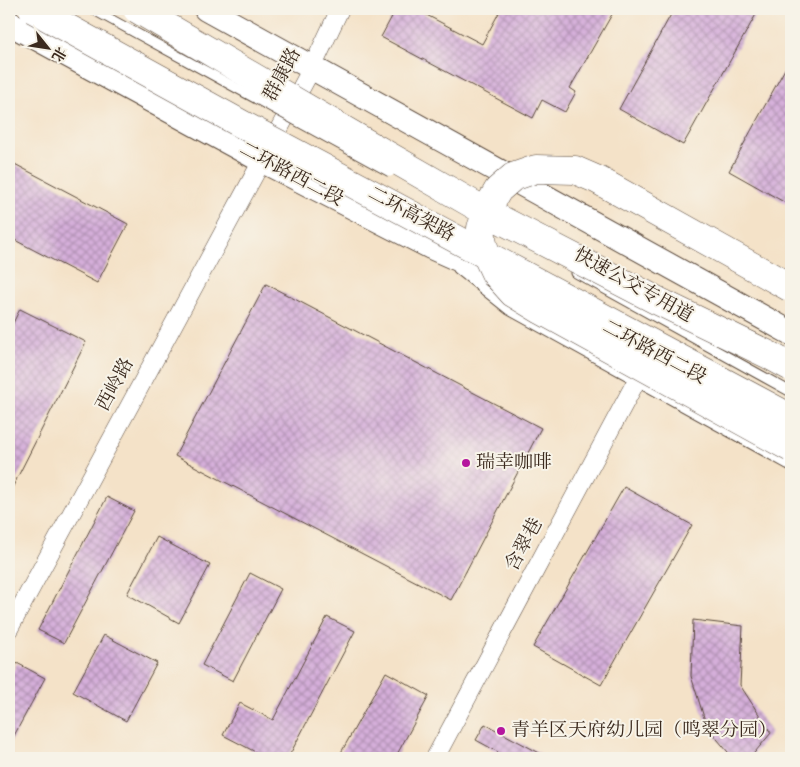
<svg xmlns="http://www.w3.org/2000/svg" width="800" height="767" viewBox="0 0 800 767" font-family="'Old Standard TT','Noto Serif SC',serif">
<defs>
<pattern id="building-cross-hatch" width="8" height="8" patternUnits="userSpaceOnUse" patternTransform="scale(1.25)"><rect width="8" height="8" fill="#d5afda"/><path d="M0 0l8 8M0 8l8-8" fill="none" stroke="#ae8fb0"/></pattern>
</defs>
<rect width="100%" height="100%" fill="#f7f3e8"/>
<filter id="ink" filterUnits="userSpaceOnUse"><feTurbulence type="fractalNoise" baseFrequency=".02" numOctaves="2"/><feDisplacementMap in="SourceGraphic" scale="10" xChannelSelector="R" yChannelSelector="G"/><feConvolveMatrix kernelMatrix="1 2 1 2 8 2 1 2 1" color-interpolation-filters="sRGB"/></filter>
<filter id="wash" filterUnits="userSpaceOnUse"><feTurbulence type="fractalNoise" baseFrequency=".0096" numOctaves="4" result="noise"/><feDisplacementMap in="SourceGraphic" scale="20" xChannelSelector="R" yChannelSelector="G"/><feGaussianBlur stdDeviation="1.12" result="paint"/><feColorMatrix in="noise" values="0 0 0 0 0 0 0 0 0 0 0 0 0 0 0 0 0 1.4 0 .05"/><feComposite in="paint" operator="in"/></filter>
<g filter="url(#wash)">
<rect width="100%" height="100%" fill="#f4e2c8"/>
<g id="blocks">
<path fill="url(#building-cross-hatch)" d="M 396,9 L 415,9 L 482,44 L 501,9 L 615,9 L 570,88 L 576,92 L 565,112 L 542,100 L 533,118 L 381,37 Z
M 674,9 L 759,9 L 683,145 L 619,109 Z
M 791,58 L 791,206 L 729,171 Z
M 9,161 L 128,224 L 97,283 L 9,237 Z
M 266,284 L 541,428 L 451,600 L 175,456 Z
M 20,309 L 86,342 L 9,494 L 9,331 Z
M 624,487 L 692,525 L 601,685 L 533,647 Z
M 107,497 L 134,511 L 64,643 L 38,630 Z
M 157,537 L 210,565 L 179,623 L 127,594 Z
M 250,573 L 281,589 L 233,681 L 202,665 Z
M 327,617 L 355,631 L 288,758 L 267,758 L 223,735 L 240,703 L 273,720 Z
M 693,620 L 743,626 L 740,685 L 771,733 L 750,758 L 733,758 L 707,727 L 691,676 Z
M 104,635 L 157,663 L 126,721 L 73,692 Z
M 17,663 L 45,678 L 9,745 L 9,679 Z
M 386,672 L 429,696 L 395,758 L 338,758 Z
M 485,724 L 549,758 L 495,758 L 498,752 L 476,740 Z"/>
</g>
</g>
<g filter="url(#ink)">
<use href="#blocks" fill-opacity="0" stroke="#574638" stroke-width="1"/>
<g fill="none" stroke-linecap="round" stroke-linejoin="round">
<g stroke="#574638" stroke-width="11">
<path id="service" d="M 458,269 L 509,310 L 791,466
M 576,273 L 791,392"/>
</g>
<g stroke="#574638" stroke-width="19">
<path id="minor" d="M 9,629 L 312,68 L 340,9
M 435,758 L 648,359"/>
</g>
<g stroke="#574638" stroke-width="26">
<path id="secondary" d="M 206,9 L 791,333
M 9,23 L 261,160 L 431,247 L 507,281"/>
</g>
<use href="#service" stroke="#fff" stroke-width="9"/>
<use href="#minor" stroke="#fff" stroke-width="18"/>
<use href="#secondary" stroke="#fff" stroke-width="24"/>
<g stroke="#574638" stroke-width="11" stroke-linecap="butt">
<path id="service-bridge" d="M 92,9 L 390,172"/>
</g>
<g stroke="#574638" stroke-width="29" stroke-linecap="butt">
<path id="trunk-bridge" d="M 33,9 L 245,126 L 791,418
M 137,9 L 363,141 L 490,214 L 658,301 L 769,355 L 791,367
M 791,288 L 598,180 L 575,170 L 536,169 L 513,177 L 498,190 L 490,204 L 481,228 L 483,244 L 487,256 L 495,273 L 513,293 L 541,310 L 791,448"/>
</g>
<use href="#service-bridge" stroke="#fff" stroke-width="9"/>
<use href="#trunk-bridge" stroke="#fff" stroke-width="28"/>
</g>
</g>
<g fill="#b5179e" stroke="#f7f3e8" stroke-width="2">
<circle cx="466" cy="463" r="5"/>
<circle cx="501" cy="731" r="5"/>
</g>
<g text-anchor="middle" dominant-baseline="central" stroke-width="4" stroke-linejoin="round" paint-order="stroke">
<g font-size="19" fill="#3b2a1e" stroke="#f7f3e8">
<text transform="translate(283 75) rotate(-62)">群康路</text>
<text transform="translate(291 175) rotate(28)">二环路西二段</text>
<text transform="translate(411 215) rotate(28)">二环高架路</text>
<text transform="translate(633 286) rotate(29)">快速公交专用道</text>
<text transform="translate(654 353) rotate(28)">二环路西二段</text>
<text transform="translate(116 385) rotate(-62)">西岭路</text>
<text transform="translate(525 545) rotate(-62)">含翠巷</text>
</g>
<g font-size="19" fill="#3b2a1e" stroke="#f7f3e8" text-anchor="start">
<text x="476" y="463">瑞幸咖啡</text>
<text x="511" y="731">青羊区天府幼儿园（鸣翠分园）</text>
</g>
</g>
<rect width="800" height="767" fill="none" stroke="#f7f3e8" stroke-width="30"/>
<g transform="translate(48 48) rotate(120)" stroke="#f7f3e8" stroke-width="4" paint-order="stroke">
<path d="M0-4L9 19L0 12L-9 19Z" fill="#3b2a1e"/>
<text y="-8" font-size="14" font-weight="bold" text-anchor="middle" fill="#3b2a1e">北</text>
</g>
</svg>
